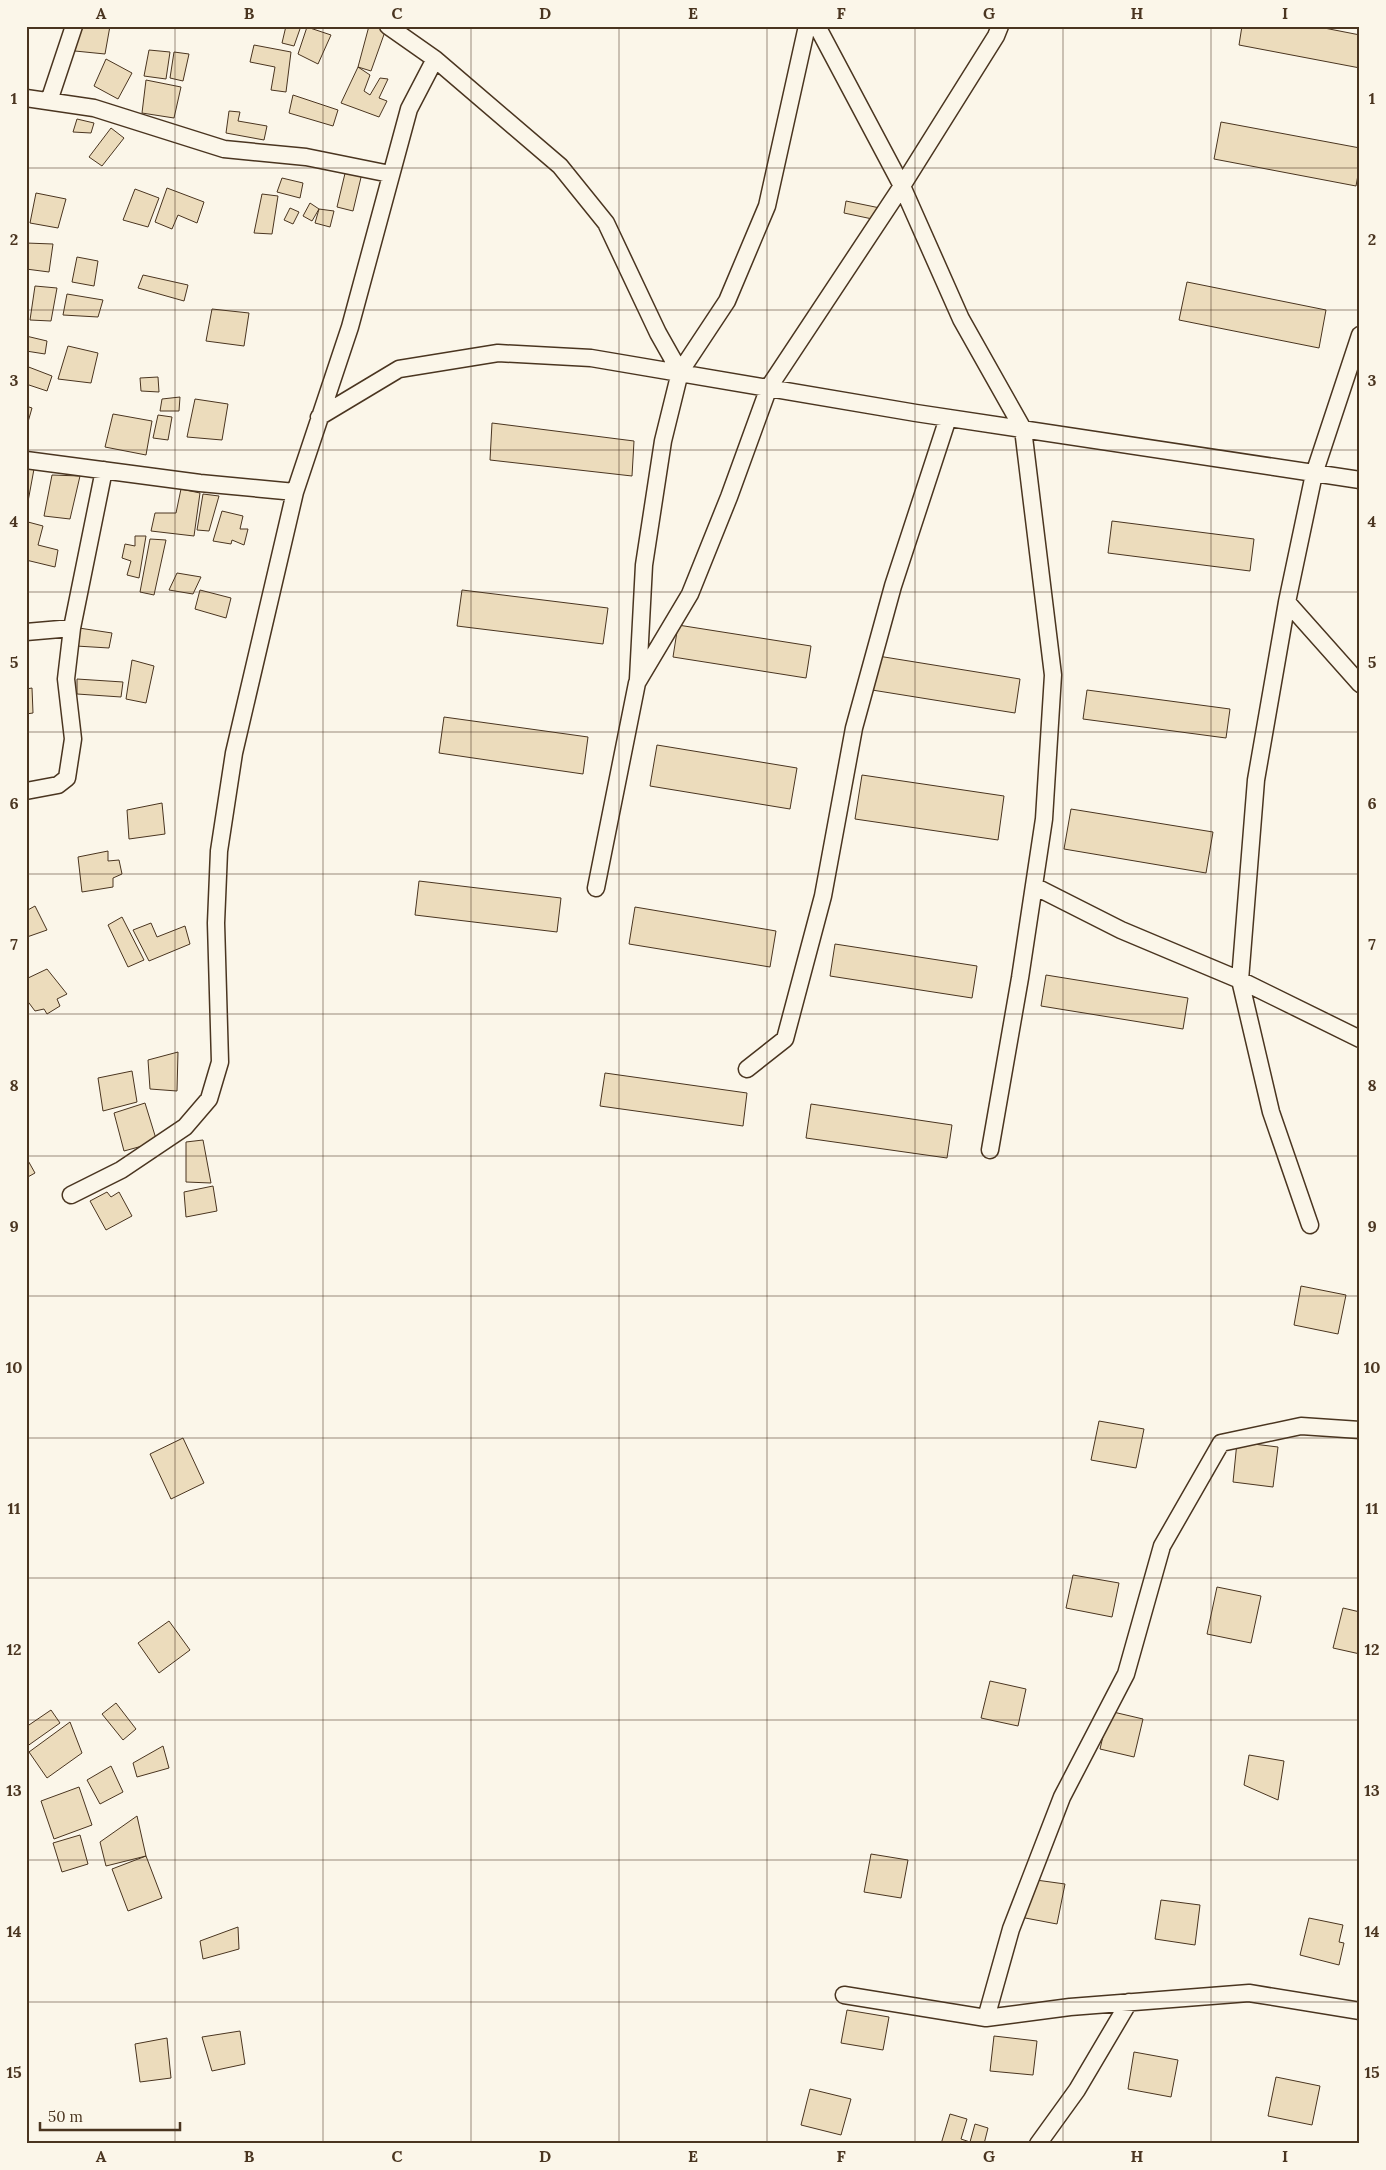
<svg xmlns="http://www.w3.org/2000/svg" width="1386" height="2170" viewBox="0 0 1386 2170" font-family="Lora,serif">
<rect width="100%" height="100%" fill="#fbf6e9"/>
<path fill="#ecdcbc" stroke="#4a3520" d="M 80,26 L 110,26 L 105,54 L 75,51 Z
M 286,26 L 301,26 L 294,46 L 282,43 Z
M 369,26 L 387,26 L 371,71 L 358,67 Z
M 1242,26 L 1314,26 L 1360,35 L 1360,68 L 1239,45 Z
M 307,27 L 331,35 L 318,64 L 298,54 Z
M 254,45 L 291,52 L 286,92 L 271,90 L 275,67 L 250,62 Z
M 149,50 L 170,52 L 166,79 L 144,76 Z
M 174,52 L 189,54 L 183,81 L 170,78 Z
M 106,59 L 132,73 L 118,99 L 94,86 Z
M 358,67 L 370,75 L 364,91 L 370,95 L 380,78 L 388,79 L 379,98 L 387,101 L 379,117 L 341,103 Z
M 146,80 L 181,87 L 174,118 L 142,113 Z
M 293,95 L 338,110 L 333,126 L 289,113 Z
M 229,111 L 240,112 L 238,121 L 267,126 L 264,140 L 226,133 Z
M 77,119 L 94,123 L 91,133 L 73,132 Z
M 1221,122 L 1360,148 L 1360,164 L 1356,186 L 1214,159 Z
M 111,128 L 124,138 L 102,166 L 89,157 Z
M 347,165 L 363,169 L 353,211 L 337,207 Z
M 282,178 L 303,183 L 300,198 L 277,192 Z
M 167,188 L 204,202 L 197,223 L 178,215 L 172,229 L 155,222 Z
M 135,189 L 159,198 L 148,227 L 123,220 Z
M 36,193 L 66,199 L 58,228 L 30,223 Z
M 262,194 L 278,196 L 272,234 L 254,233 Z
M 846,201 L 880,208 L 877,220 L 844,213 Z
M 310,203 L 319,209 L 312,221 L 303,216 Z
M 290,208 L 299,212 L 293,224 L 284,220 Z
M 319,209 L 334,211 L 330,227 L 315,223 Z
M 26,243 L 53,244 L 49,272 L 26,269 Z
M 77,257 L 98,261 L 94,286 L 72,282 Z
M 143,275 L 188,285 L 184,301 L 138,288 Z
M 1187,282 L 1326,310 L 1319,348 L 1179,320 Z
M 35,286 L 57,288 L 51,321 L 30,320 Z
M 67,294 L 103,300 L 98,317 L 63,315 Z
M 212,309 L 249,313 L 244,346 L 206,341 Z
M 26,336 L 47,341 L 45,354 L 26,351 Z
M 68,346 L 98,353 L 91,383 L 58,379 Z
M 26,366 L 52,376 L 47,391 L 26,384 Z
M 158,377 L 159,392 L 141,391 L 140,378 Z
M 180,397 L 179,411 L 160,411 L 162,399 Z
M 195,399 L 228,404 L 222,440 L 187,437 Z
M 26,406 L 32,408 L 28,422 L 26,421 Z
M 113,414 L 152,421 L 146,455 L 105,447 Z
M 158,415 L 172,417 L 168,440 L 153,438 Z
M 492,423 L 634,441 L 632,476 L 490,460 Z
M 26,468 L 34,469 L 27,507 L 26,507 Z
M 52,475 L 80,476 L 70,519 L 44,516 Z
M 181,489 L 200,493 L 194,536 L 151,531 L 155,513 L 176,513 Z
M 203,494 L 219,496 L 209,531 L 197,530 Z
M 222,511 L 243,516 L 240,529 L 248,529 L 244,545 L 232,540 L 231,544 L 213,541 Z
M 1112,521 L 1254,539 L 1250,571 L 1108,553 Z
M 28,522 L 43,526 L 38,545 L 58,550 L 55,567 L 26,560 Z
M 135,536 L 146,536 L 139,578 L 127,575 L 131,561 L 122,558 L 125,544 L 135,546 Z
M 150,539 L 166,540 L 154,595 L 140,592 Z
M 177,573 L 201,577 L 193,594 L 169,590 Z
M 200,590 L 231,598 L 226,618 L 195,609 Z
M 462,590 L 608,608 L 603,644 L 457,626 Z
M 678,625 L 811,646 L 806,678 L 673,657 Z
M 79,628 L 112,633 L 109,648 L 76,646 Z
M 878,656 L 1020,679 L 1015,713 L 872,690 Z
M 132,660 L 154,666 L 146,703 L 126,699 Z
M 77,679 L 123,682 L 121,697 L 77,694 Z
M 32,688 L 33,713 L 26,714 L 26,689 Z
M 1087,690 L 1230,709 L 1226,738 L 1083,719 Z
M 444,717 L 588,737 L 583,774 L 439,753 Z
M 26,718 L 28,718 L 26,760 Z
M 657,745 L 797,768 L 790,809 L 650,786 Z
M 862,775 L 1004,796 L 998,840 L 855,819 Z
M 162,803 L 165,834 L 129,839 L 127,810 Z
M 1071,809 L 1213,832 L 1206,873 L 1064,849 Z
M 108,851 L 108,861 L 119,860 L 122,874 L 113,878 L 113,887 L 82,892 L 78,857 Z
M 419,881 L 561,898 L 557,932 L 415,915 Z
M 35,906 L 47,930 L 27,937 L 26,911 Z
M 635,907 L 776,931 L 770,967 L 629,944 Z
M 122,917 L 144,960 L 128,967 L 108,925 Z
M 151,923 L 157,937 L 185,926 L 190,944 L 149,961 L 133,930 Z
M 835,944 L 977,966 L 972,998 L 830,976 Z
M 47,969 L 67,994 L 57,999 L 60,1006 L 47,1014 L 44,1009 L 35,1011 L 26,999 L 26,979 Z
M 1046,975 L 1188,998 L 1183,1029 L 1041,1006 Z
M 178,1052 L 177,1091 L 150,1089 L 148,1060 Z
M 132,1071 L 137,1102 L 103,1111 L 98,1078 Z
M 605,1073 L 747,1093 L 743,1126 L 600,1106 Z
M 145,1103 L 157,1142 L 124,1151 L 114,1113 Z
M 811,1104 L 952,1125 L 947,1158 L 806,1138 Z
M 203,1140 L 211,1183 L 186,1182 L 186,1142 Z
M 26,1157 L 35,1173 L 26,1178 Z
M 213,1186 L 217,1211 L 186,1217 L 184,1192 Z
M 107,1192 L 111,1197 L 119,1192 L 132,1216 L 106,1230 L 90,1201 Z
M 1301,1286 L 1346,1295 L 1338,1334 L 1294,1325 Z
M 1099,1421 L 1144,1429 L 1136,1468 L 1091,1460 Z
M 183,1438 L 204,1483 L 171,1499 L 150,1454 Z
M 1237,1442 L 1278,1447 L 1273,1487 L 1233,1482 Z
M 1073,1575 L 1119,1583 L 1112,1617 L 1066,1608 Z
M 1217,1587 L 1261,1596 L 1251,1643 L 1207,1634 Z
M 1343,1608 L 1360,1612 L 1360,1654 L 1333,1648 Z
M 169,1621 L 190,1650 L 159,1673 L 138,1643 Z
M 990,1681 L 1026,1689 L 1018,1726 L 981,1718 Z
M 116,1703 L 136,1729 L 123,1740 L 102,1714 Z
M 51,1710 L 60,1723 L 26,1747 L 26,1727 Z
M 1109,1711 L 1143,1719 L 1134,1757 L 1100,1749 Z
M 70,1722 L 82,1753 L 47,1778 L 29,1752 Z
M 163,1746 L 169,1768 L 137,1777 L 133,1763 Z
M 1249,1755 L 1284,1761 L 1278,1800 L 1244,1785 Z
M 111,1766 L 123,1792 L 100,1804 L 87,1780 Z
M 79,1787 L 92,1825 L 54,1839 L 41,1801 Z
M 137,1816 L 146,1856 L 106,1866 L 100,1842 Z
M 80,1835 L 88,1864 L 62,1872 L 53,1843 Z
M 871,1854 L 908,1860 L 901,1898 L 864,1892 Z
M 146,1856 L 162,1898 L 128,1911 L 112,1869 Z
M 1036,1880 L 1065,1884 L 1057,1924 L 1020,1917 Z
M 1161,1900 L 1200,1905 L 1195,1945 L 1155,1939 Z
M 1309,1918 L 1343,1925 L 1339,1942 L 1344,1943 L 1339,1965 L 1300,1955 Z
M 238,1927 L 239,1949 L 203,1959 L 200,1941 Z
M 847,2010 L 889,2017 L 883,2050 L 841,2043 Z
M 240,2031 L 245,2064 L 212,2071 L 202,2037 Z
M 994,2036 L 1037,2041 L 1033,2075 L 990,2071 Z
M 167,2038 L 171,2078 L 140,2082 L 135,2044 Z
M 1134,2052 L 1178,2060 L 1171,2097 L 1128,2089 Z
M 1276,2077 L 1320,2086 L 1312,2125 L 1268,2116 Z
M 810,2089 L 851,2099 L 841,2135 L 801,2125 Z
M 950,2114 L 967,2119 L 961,2139 L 970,2142 L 975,2124 L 988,2128 L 984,2144 L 941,2144 Z"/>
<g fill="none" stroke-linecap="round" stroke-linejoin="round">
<g stroke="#4a3520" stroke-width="19">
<path id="street" d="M 388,26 L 435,59 L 560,166 L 606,223 L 658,333 L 680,372 L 663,441 L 644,565 L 638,679
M 817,26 L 902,186 L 961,319 L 1023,429 L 1053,675 L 1044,819 L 1020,978 L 990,1150
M 26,98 L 94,108 L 224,149 L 306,157 L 390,174
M 49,101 L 74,26
M 680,372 L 727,301 L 767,206 L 807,26
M 319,417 L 399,369 L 498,353 L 591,358 L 916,413 L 1360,480
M 26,460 L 200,483 L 295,492
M 1287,602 L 1360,684
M 26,632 L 72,628
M 26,791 L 58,785 L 67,778 L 73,739 L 66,679 L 72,628 L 104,470
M 1034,886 L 1121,930 L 1240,980 L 1360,1039
M 596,888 L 637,683 L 690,594 L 729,497 L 769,387 L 902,186 L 996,36 L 1000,26
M 747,1069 L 785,1039 L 823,896 L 854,728 L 893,586 L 948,418
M 71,1195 L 121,1170 L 185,1127 L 209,1099 L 220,1062 L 216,923 L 219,851 L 234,753 L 295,492 L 350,327 L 409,109 L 435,59
M 1310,1225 L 1271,1112 L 1240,980 L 1256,780 L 1287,602 L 1314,474 L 1360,335
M 844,1995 L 986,2018 L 1070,2007 L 1249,1993 L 1360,2011
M 986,2018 L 1011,1929 L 1062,1797 L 1126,1674 L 1162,1546 L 1221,1443 L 1301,1426 L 1360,1430
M 1038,2144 L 1077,2090 L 1129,2002"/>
</g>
<use href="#street" stroke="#fbf6e9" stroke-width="16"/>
</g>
<path fill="none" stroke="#4a3520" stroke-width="1" stroke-opacity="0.55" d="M 175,26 L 175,2144M 323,26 L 323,2144M 471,26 L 471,2144M 619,26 L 619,2144M 767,26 L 767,2144M 915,26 L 915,2144M 1063,26 L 1063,2144M 1211,26 L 1211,2144M 26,168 L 1360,168M 26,310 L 1360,310M 26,450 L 1360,450M 26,592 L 1360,592M 26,732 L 1360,732M 26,874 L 1360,874M 26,1014 L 1360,1014M 26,1156 L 1360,1156M 26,1296 L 1360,1296M 26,1438 L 1360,1438M 26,1578 L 1360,1578M 26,1720 L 1360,1720M 26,1860 L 1360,1860M 26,2002 L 1360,2002"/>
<rect width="1386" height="2170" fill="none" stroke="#fbf6e9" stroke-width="55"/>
<path d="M40 2122v8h140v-8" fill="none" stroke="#4a3520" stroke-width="2.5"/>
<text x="48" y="2122" font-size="15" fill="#4a3520" stroke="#fbf6e9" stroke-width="4" paint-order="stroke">50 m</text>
<rect x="28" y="28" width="1330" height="2114" fill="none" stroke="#4a3520" stroke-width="2"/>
<g font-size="16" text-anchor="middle" font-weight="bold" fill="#4a3520">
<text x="101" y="19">A</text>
<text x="249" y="19">B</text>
<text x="397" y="19">C</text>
<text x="545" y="19">D</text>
<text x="693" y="19">E</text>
<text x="841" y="19">F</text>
<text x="989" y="19">G</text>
<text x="1137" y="19">H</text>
<text x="1285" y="19">I</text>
<text x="14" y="104">1</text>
<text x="1372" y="104">1</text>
<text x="14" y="245">2</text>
<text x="1372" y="245">2</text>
<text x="14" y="386">3</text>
<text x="1372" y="386">3</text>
<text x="14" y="527">4</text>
<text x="1372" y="527">4</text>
<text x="14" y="668">5</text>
<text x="1372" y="668">5</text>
<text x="14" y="809">6</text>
<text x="1372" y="809">6</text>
<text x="14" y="950">7</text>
<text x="1372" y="950">7</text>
<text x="14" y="1091">8</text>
<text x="1372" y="1091">8</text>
<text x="14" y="1232">9</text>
<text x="1372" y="1232">9</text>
<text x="14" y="1373">10</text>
<text x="1372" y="1373">10</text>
<text x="14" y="1514">11</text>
<text x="1372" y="1514">11</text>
<text x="14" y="1655">12</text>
<text x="1372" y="1655">12</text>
<text x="14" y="1796">13</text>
<text x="1372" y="1796">13</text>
<text x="14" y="1937">14</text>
<text x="1372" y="1937">14</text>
<text x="14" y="2078">15</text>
<text x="1372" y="2078">15</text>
<text x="101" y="2162">A</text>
<text x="249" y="2162">B</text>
<text x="397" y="2162">C</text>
<text x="545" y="2162">D</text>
<text x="693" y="2162">E</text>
<text x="841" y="2162">F</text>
<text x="989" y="2162">G</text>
<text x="1137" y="2162">H</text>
<text x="1285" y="2162">I</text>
</g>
</svg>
